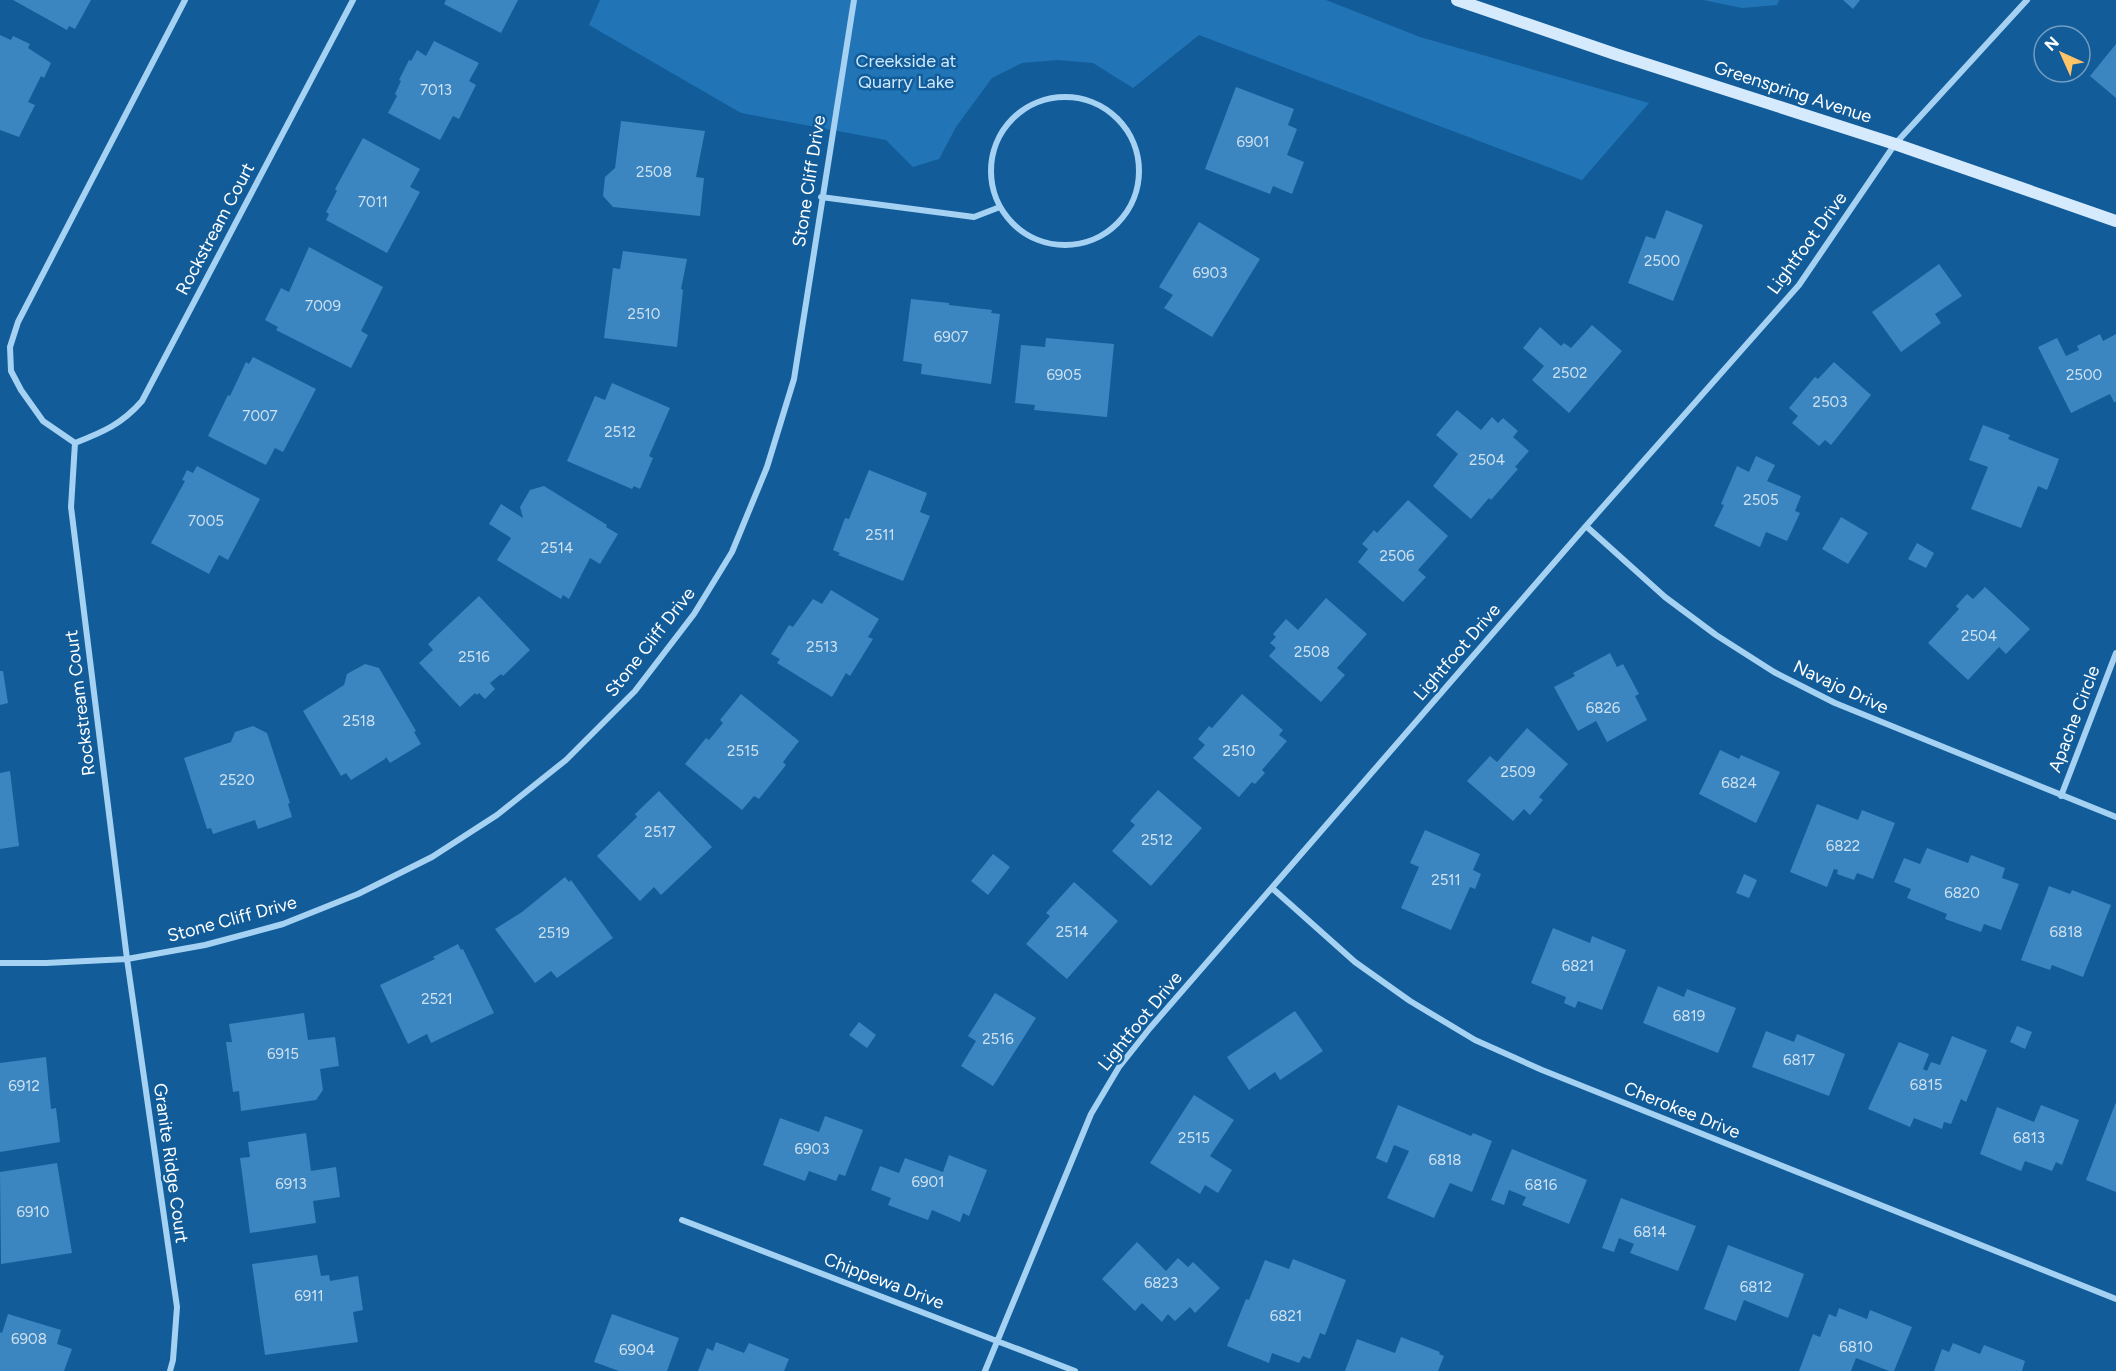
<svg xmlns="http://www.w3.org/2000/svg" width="2116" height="1371" viewBox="0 0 2116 1371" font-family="Figtree,sans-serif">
<rect width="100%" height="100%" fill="#125c99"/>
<path fill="#2175b6" d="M 600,0 L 1326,0 L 1420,37 L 1649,103 L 1582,180 L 1199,35 L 1133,88 L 1093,63 L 1058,60 L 1022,63 L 992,78 L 956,127 L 939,159 L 913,167 L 886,140 L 741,113 L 589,25 Z
M 1703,0 L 1779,0 L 1777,5 L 1742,8 Z"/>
<path fill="#3b86c1" d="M 13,0 L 91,0 L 75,29 L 69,26 L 67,30 Z
M 446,0 L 518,0 L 501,33 L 444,4 Z
M 1843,0 L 1860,0 L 1853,9 Z
M 0,35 L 11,40 L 13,36 L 30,44 L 28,48 L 51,63 L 44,78 L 41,76 L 28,102 L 35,105 L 19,137 L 0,130 Z
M 434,41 L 479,63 L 469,81 L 476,85 L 459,119 L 453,116 L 440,140 L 388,113 L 397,96 L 395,94 L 401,81 L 399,80 L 409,60 L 411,61 L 417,50 L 426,56 Z
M 2116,44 L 2116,98 L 2090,76 Z
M 1236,87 L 1294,109 L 1288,125 L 1297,129 L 1287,155 L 1304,162 L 1292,194 L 1273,186 L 1270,194 L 1205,169 Z
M 621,121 L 705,131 L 696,177 L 704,178 L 700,216 L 613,207 L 603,196 L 605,177 L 615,168 Z
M 363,138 L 420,169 L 410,187 L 420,192 L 387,253 L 326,220 L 329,214 L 326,212 L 337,191 L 335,189 Z
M 1666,210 L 1703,225 L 1673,301 L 1628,283 L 1646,236 L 1655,239 Z
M 1199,222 L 1260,259 L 1212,337 L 1164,308 L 1173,295 L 1159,287 Z
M 309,247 L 383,287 L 361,331 L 368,335 L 351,368 L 276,330 L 278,327 L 265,320 L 281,288 L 289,292 Z
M 623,251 L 687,259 L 681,289 L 683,290 L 677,347 L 604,338 L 613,268 L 620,269 Z
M 1939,264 L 1962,296 L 1935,314 L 1941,323 L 1901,352 L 1872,312 Z
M 911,299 L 949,303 L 949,305 L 992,310 L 991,313 L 1000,314 L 991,384 L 921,374 L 922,364 L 903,361 Z
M 1592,325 L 1622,351 L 1569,413 L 1532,380 L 1544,366 L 1523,348 L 1540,327 L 1561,346 L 1564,343 L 1571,348 Z
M 2100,334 L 2103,341 L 2116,334 L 2116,402 L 2114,402 L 2110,394 L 2071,413 L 2038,347 L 2057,338 L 2066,356 L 2079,350 L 2077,346 Z
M 1046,338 L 1114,344 L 1107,417 L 1034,410 L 1035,405 L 1015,403 L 1021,345 L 1045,347 Z
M 253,357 L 316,389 L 283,452 L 275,448 L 266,465 L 208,436 L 228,395 L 230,396 L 246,362 L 249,364 Z
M 1834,362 L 1871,395 L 1831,445 L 1825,440 L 1819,446 L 1792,423 L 1798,416 L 1789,408 L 1815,377 L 1818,379 Z
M 612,383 L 670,408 L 649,456 L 653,458 L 640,489 L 634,486 L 632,489 L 567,461 L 595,396 L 605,400 Z
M 1457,410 L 1481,430 L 1492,417 L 1498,423 L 1503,418 L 1518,431 L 1513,437 L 1529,451 L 1515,467 L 1518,469 L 1491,500 L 1489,498 L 1471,519 L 1433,486 L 1458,454 L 1436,435 Z
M 1983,425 L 2010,435 L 2008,439 L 2059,459 L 2047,490 L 2038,486 L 2021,528 L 1971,509 L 1988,467 L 1969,460 Z
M 1756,456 L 1775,465 L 1767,481 L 1801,496 L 1795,511 L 1800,513 L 1787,541 L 1766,532 L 1760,547 L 1714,526 L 1724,505 L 1721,504 L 1737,466 L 1749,472 Z
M 197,466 L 260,499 L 228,560 L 219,555 L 209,574 L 151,543 L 185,481 L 182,480 L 187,470 L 193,473 Z
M 869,470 L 927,493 L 920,512 L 930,516 L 903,581 L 838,555 L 840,553 L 833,550 L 845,518 L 849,519 Z
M 544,486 L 607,525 L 606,527 L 618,534 L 600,564 L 590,558 L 569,599 L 563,595 L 561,599 L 497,560 L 511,538 L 489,524 L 501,504 L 523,518 L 520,507 L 530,490 Z
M 1408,500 L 1448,536 L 1418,570 L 1426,577 L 1403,602 L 1358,562 L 1368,549 L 1362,544 L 1374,530 L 1377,533 Z
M 1841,517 L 1868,533 L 1848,564 L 1822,549 Z
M 1917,543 L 1934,553 L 1926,568 L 1908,559 Z
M 1985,587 L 2030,629 L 2006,654 L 1999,647 L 1968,680 L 1928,643 L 1959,609 L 1956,606 L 1967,594 L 1973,599 Z
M 831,590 L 879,619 L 868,637 L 873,639 L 850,676 L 846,673 L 832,697 L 777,663 L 780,659 L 771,654 L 789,625 L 793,627 L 813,599 L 822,604 Z
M 479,596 L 530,650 L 503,676 L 501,674 L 490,683 L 495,689 L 485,699 L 479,693 L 477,695 L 475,693 L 460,707 L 419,663 L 433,650 L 428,644 Z
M 1326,598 L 1367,634 L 1337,668 L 1345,675 L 1321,702 L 1269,656 L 1276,648 L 1270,643 L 1276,637 L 1273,634 L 1286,619 L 1298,630 Z
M 1610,653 L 1617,667 L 1623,664 L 1639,694 L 1635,696 L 1647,720 L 1607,742 L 1596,721 L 1578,731 L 1554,687 L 1575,676 L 1573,673 Z
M 365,664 L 379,668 L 416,731 L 414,732 L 421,744 L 390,763 L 386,757 L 385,759 L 351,780 L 346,773 L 341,776 L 303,711 L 344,685 L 347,674 Z
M 0,671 L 3,671 L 8,703 L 0,705 Z
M 741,694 L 799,741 L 783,762 L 786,765 L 759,799 L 754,796 L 742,810 L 685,764 L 706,738 L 709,740 L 723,723 L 720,720 Z
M 1242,694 L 1283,730 L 1279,735 L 1287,741 L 1262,770 L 1265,773 L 1255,784 L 1252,782 L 1239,797 L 1193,758 L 1205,745 L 1198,739 L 1209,726 L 1212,728 Z
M 253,726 L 267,733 L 290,803 L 288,804 L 292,817 L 258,829 L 255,820 L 213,834 L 211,828 L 207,829 L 184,758 L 231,742 L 235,732 Z
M 1527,728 L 1568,764 L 1539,797 L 1543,800 L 1530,815 L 1524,809 L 1513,821 L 1467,781 L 1490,756 L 1497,762 Z
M 1720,750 L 1739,759 L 1741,755 L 1780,772 L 1756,823 L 1699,794 Z
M 10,771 L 19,846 L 0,849 L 0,773 Z
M 1158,790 L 1202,828 L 1151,886 L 1112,851 L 1135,825 L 1130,821 Z
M 659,791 L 712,847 L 661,895 L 654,887 L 640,901 L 597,856 L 637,817 L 635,814 Z
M 1817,804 L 1858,820 L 1862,810 L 1895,823 L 1873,879 L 1857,873 L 1854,880 L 1837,874 L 1838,870 L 1834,869 L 1827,887 L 1790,872 Z
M 1425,830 L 1480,854 L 1473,870 L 1481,874 L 1475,889 L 1470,887 L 1451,930 L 1401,908 L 1419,867 L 1410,863 Z
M 1927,848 L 1968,863 L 1971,855 L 2005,868 L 2002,878 L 2019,884 L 2001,930 L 1984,924 L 1981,932 L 1945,919 L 1947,914 L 1907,898 L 1911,889 L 1894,882 L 1904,858 L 1920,864 Z
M 993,854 L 1010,867 L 988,895 L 971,881 Z
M 1744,874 L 1757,880 L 1749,898 L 1736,893 Z
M 565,877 L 569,882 L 571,880 L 613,938 L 557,978 L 551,971 L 535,983 L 495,929 L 522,912 Z
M 1074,882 L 1118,921 L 1067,979 L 1026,944 L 1050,916 L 1046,913 Z
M 2049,886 L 2070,894 L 2072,890 L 2111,905 L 2083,977 L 2052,965 L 2050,970 L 2021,960 Z
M 1553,928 L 1590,943 L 1592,936 L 1626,950 L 1602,1010 L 1578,1001 L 1575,1008 L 1564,1003 L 1566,997 L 1531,983 Z
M 458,944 L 461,950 L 463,949 L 494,1013 L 431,1043 L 427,1034 L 408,1044 L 380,985 L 435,959 L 433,957 Z
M 1658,986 L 1684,997 L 1687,989 L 1736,1008 L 1718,1053 L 1643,1023 Z
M 995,993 L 1036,1018 L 993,1086 L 961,1066 L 976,1041 L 968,1036 Z
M 1295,1011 L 1323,1051 L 1280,1080 L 1275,1072 L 1249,1090 L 1227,1057 Z
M 304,1013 L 308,1040 L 335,1037 L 339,1066 L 320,1069 L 323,1090 L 316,1100 L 241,1111 L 239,1091 L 233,1092 L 226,1042 L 232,1042 L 229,1024 Z
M 859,1022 L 876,1035 L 867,1048 L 849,1035 Z
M 2017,1026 L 2032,1032 L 2025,1049 L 2010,1042 Z
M 1766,1031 L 1794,1042 L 1797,1034 L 1845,1054 L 1829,1096 L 1752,1067 Z
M 1952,1036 L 1987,1050 L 1966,1102 L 1961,1099 L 1951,1124 L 1944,1122 L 1942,1129 L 1914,1118 L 1910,1127 L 1868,1109 L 1899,1042 L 1929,1054 L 1923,1069 L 1927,1071 L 1931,1062 L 1940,1065 Z
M 46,1057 L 51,1109 L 56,1108 L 60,1142 L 0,1152 L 0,1063 Z
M 1194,1095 L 1234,1120 L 1210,1156 L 1232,1170 L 1218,1193 L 1205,1185 L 1200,1194 L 1150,1163 Z
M 2116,1102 L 2116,1192 L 2086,1180 Z
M 1398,1105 L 1471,1136 L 1473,1133 L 1492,1141 L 1472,1192 L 1450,1183 L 1434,1218 L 1387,1198 L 1409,1151 L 1394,1145 L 1387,1163 L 1376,1158 Z
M 2041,1105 L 2079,1120 L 2062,1165 L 2056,1162 L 2052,1171 L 2025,1161 L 2021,1171 L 1980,1154 L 1997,1107 L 2034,1122 Z
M 825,1116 L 863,1130 L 845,1176 L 839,1174 L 836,1181 L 809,1171 L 805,1181 L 763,1165 L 780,1118 L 819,1132 Z
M 306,1133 L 311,1171 L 336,1167 L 340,1197 L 313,1201 L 316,1223 L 250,1233 L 240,1158 L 250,1157 L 248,1142 Z
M 1512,1149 L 1587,1180 L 1569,1224 L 1522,1205 L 1526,1197 L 1509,1190 L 1504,1205 L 1491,1200 Z
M 949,1155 L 987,1170 L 969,1216 L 963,1213 L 960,1222 L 932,1210 L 928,1220 L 888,1205 L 891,1198 L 871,1190 L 880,1166 L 899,1173 L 905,1158 L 943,1172 Z
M 57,1163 L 72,1253 L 1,1264 L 0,1172 Z
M 1621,1198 L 1696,1226 L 1678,1271 L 1630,1253 L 1634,1244 L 1619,1238 L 1614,1252 L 1602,1248 Z
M 1137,1242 L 1166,1271 L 1178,1258 L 1188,1267 L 1193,1262 L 1220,1288 L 1195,1313 L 1190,1307 L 1175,1321 L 1168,1314 L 1162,1322 L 1142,1303 L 1135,1311 L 1102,1279 Z
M 1728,1245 L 1804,1274 L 1788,1318 L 1744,1300 L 1736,1321 L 1704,1309 Z
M 317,1255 L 321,1276 L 329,1275 L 330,1281 L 358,1276 L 363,1310 L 353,1312 L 358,1342 L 265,1355 L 252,1264 Z
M 1293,1259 L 1346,1280 L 1325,1335 L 1320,1333 L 1310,1359 L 1303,1356 L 1299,1363 L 1272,1353 L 1269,1363 L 1227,1346 L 1246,1299 L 1249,1300 L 1265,1260 L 1289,1269 Z
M 1839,1308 L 1867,1319 L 1870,1310 L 1912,1327 L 1894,1371 L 1889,1371 L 1856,1358 L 1851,1371 L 1799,1371 L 1813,1334 L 1820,1337 L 1829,1314 L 1836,1317 Z
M 8,1314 L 61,1330 L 57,1344 L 72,1349 L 64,1371 L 0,1371 L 0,1332 L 2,1333 Z
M 612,1314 L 679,1338 L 667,1371 L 619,1371 L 594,1362 Z
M 1401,1337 L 1440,1352 L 1439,1354 L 1444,1356 L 1438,1371 L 1345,1371 L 1357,1339 L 1395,1353 Z
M 716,1342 L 744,1353 L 749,1343 L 789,1359 L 784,1371 L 698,1371 L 707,1348 L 713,1351 Z
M 1953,1343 L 1980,1354 L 1984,1345 L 2025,1361 L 2022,1371 L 1934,1371 L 1942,1349 L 1949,1352 Z"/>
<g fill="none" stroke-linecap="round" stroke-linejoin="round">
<path stroke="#a5d1f3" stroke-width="6" d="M991 171a74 74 0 1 1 148 0a74 74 0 1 1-148 0Z
M 821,197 L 974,217 L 1000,207
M 75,443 L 71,507 L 127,959 L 177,1307 L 173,1360 L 170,1371
M 75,443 C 103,432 122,424 142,401 L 353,0
M 75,443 L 43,421 L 21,390 L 11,371 L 10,347 L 18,322 L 185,0
M 1586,526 L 1665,597 L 1716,635 L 1774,672 L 1835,703 L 2116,817
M 2061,796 L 2116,653
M 1272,888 L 1355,962 L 1410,1001 L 1475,1040 L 1542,1070 L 2116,1299
M 0,963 L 46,963 L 127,959 L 205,945 L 283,924 L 358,894 L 432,857 L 497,815 L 566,760 L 635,691 L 694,614 L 732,552 L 767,467 L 794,379 L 854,0
M 682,1220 L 1075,1371
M 985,1371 L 1091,1114 L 1119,1067 L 1150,1028 L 1586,526 L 1799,285 L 1895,144 L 2027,0"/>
<path stroke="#d5eafd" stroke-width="12" d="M 1457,0 L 1615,54 L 1895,144 L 2116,221"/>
</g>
<g text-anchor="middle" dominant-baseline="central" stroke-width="5" stroke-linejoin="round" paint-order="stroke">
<g font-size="15" fill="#cee1f0">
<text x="436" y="90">7013</text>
<text x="1253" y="142">6901</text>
<text x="654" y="172">2508</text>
<text x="373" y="202">7011</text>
<text x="1662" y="261">2500</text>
<text x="1210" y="273">6903</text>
<text x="323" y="306">7009</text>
<text x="644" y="314">2510</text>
<text x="951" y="337">6907</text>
<text x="1570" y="373">2502</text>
<text x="1064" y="375">6905</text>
<text x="2084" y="375">2500</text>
<text x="1830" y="402">2503</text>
<text x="260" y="416">7007</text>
<text x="620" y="432">2512</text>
<text x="1487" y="460">2504</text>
<text x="1761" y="500">2505</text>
<text x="206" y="521">7005</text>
<text x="880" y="535">2511</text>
<text x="557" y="548">2514</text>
<text x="1397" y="556">2506</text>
<text x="1979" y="636">2504</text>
<text x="822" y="647">2513</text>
<text x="1312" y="652">2508</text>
<text x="474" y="657">2516</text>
<text x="1603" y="708">6826</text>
<text x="359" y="721">2518</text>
<text x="743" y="751">2515</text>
<text x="1239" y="751">2510</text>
<text x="1518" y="772">2509</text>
<text x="237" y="780">2520</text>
<text x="1739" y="783">6824</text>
<text x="660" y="832">2517</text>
<text x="1157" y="840">2512</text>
<text x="1843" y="846">6822</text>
<text x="1446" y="880">2511</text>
<text x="1962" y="893">6820</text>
<text x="1072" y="932">2514</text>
<text x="2066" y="932">6818</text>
<text x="554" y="933">2519</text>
<text x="1578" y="966">6821</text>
<text x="437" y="999">2521</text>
<text x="1689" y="1016">6819</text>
<text x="998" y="1039">2516</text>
<text x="283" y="1054">6915</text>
<text x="1799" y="1060">6817</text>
<text x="1926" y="1085">6815</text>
<text x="24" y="1086">6912</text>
<text x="1194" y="1138">2515</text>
<text x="2029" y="1138">6813</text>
<text x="812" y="1149">6903</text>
<text x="1445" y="1160">6818</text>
<text x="928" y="1182">6901</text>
<text x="291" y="1184">6913</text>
<text x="1541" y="1185">6816</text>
<text x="33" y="1212">6910</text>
<text x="1650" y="1232">6814</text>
<text x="1161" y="1283">6823</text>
<text x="1756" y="1287">6812</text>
<text x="309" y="1296">6911</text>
<text x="1286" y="1316">6821</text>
<text x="29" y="1339">6908</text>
<text x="1856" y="1347">6810</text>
<text x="637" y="1350">6904</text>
</g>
<g font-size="18" fill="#cde8fd" stroke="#125c99">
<text x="906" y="61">Creekside at<tspan x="906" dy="21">Quarry Lake</tspan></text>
</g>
<g font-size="18" fill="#fff" stroke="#125c99">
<text transform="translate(1793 92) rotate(18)">Greenspring Avenue</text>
<text transform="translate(809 181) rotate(-81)">Stone Cliff Drive</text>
<text transform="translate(215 229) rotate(-62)">Rockstream Court</text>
<text transform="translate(1807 243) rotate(-54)">Lightfoot Drive</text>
<text transform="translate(650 642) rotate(-52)">Stone Cliff Drive</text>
<text transform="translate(1457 652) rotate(-49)">Lightfoot Drive</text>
<text transform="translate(1841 687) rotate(25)">Navajo Drive</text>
<text transform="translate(80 703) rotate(-97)">Rockstream Court</text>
<text transform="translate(2074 719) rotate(-69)">Apache Circle</text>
<text transform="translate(232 919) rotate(-15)">Stone Cliff Drive</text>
<text transform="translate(1140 1021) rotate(-51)">Lightfoot Drive</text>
<text transform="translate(1682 1110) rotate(22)">Cherokee Drive</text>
<text transform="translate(171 1163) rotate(82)">Granite Ridge Court</text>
<text transform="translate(884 1281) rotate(21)">Chippewa Drive</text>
</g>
</g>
<g transform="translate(2062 54) rotate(315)"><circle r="28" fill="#125c99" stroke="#719dc2" stroke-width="1.5"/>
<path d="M0-4.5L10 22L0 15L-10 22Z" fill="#ffc368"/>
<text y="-9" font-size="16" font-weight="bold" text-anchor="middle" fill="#ffffff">N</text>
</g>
</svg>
